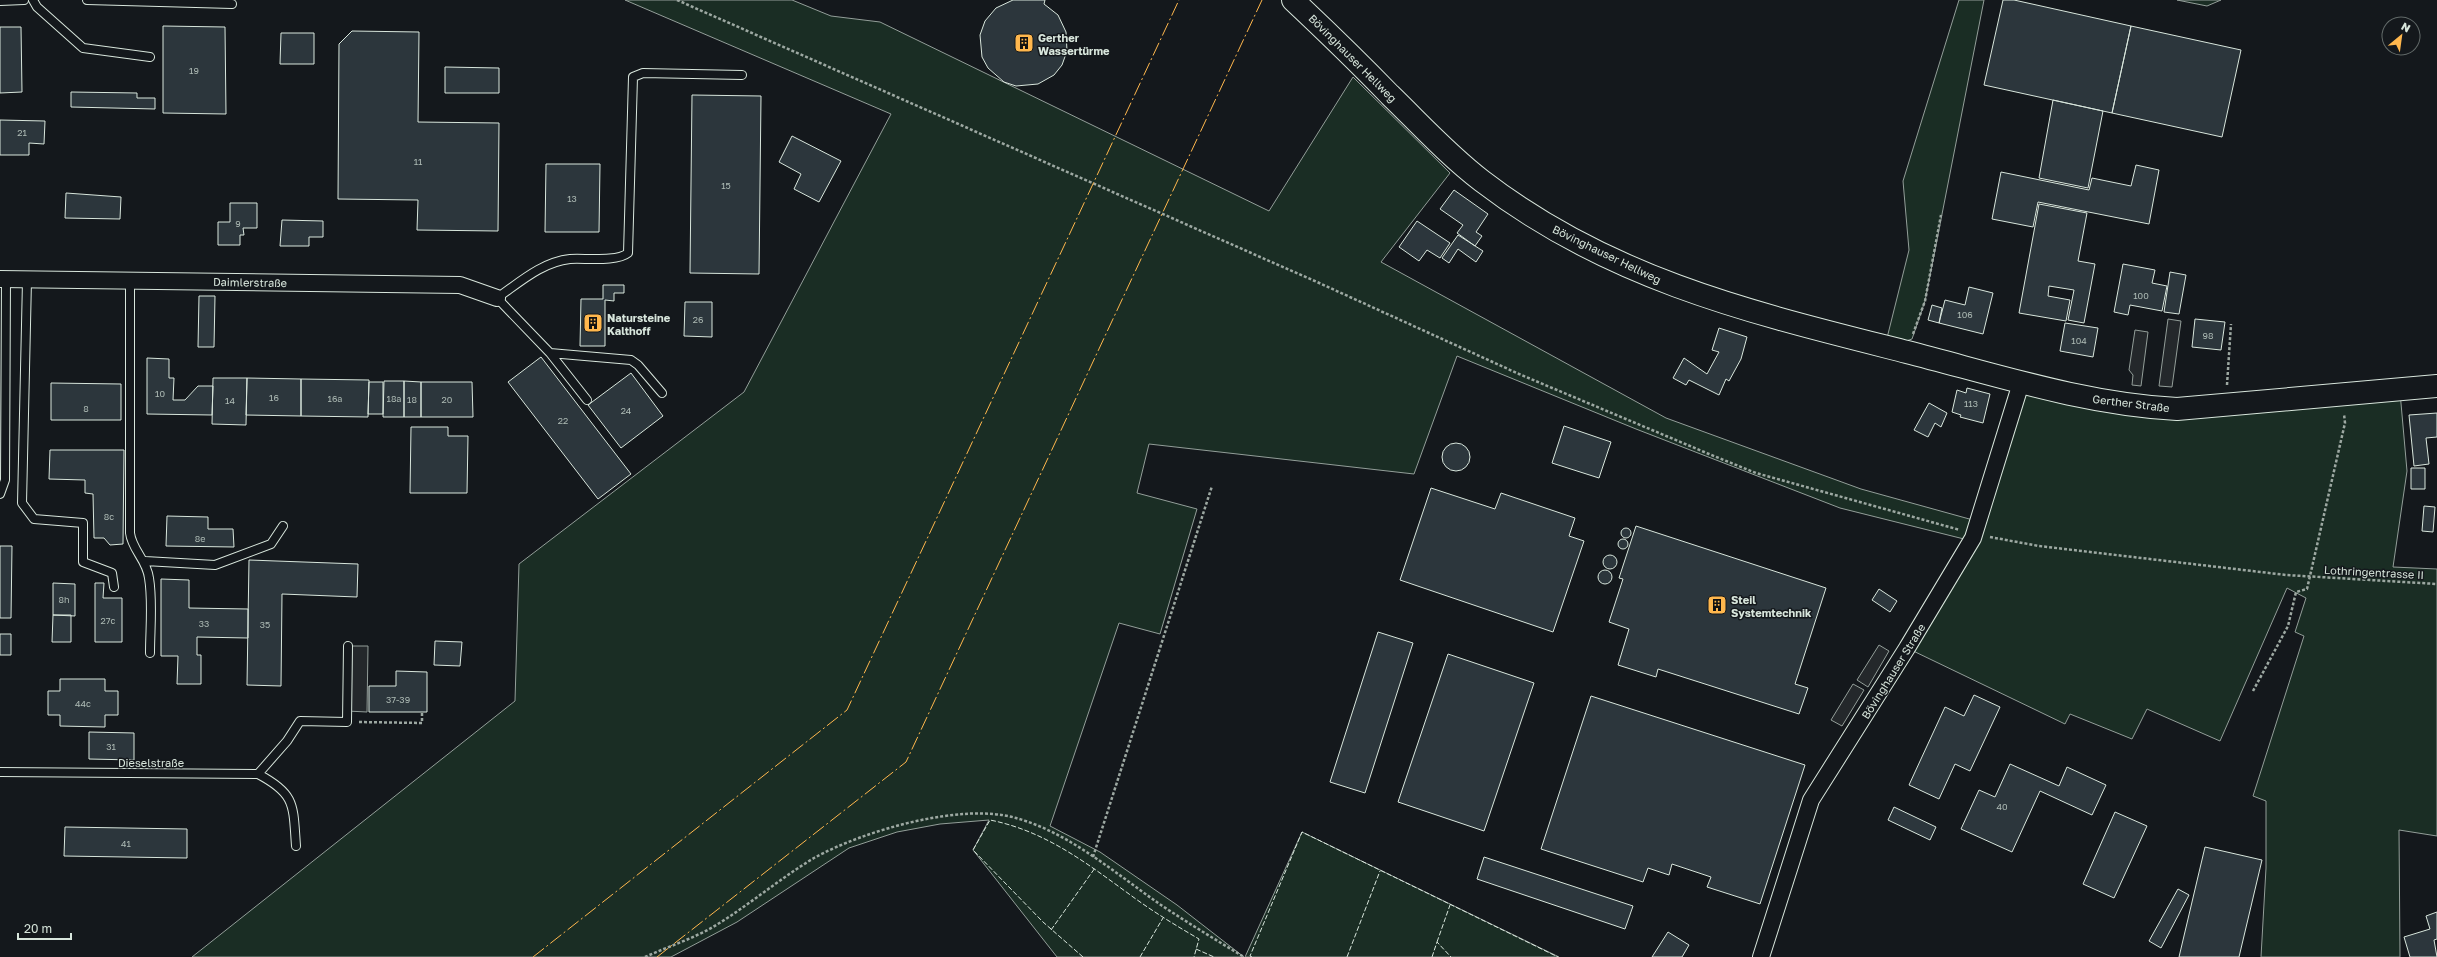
<svg xmlns="http://www.w3.org/2000/svg" width="2437" height="957" viewBox="0 0 2437 957" font-family="'Golos Text',sans-serif">
<rect width="100%" height="100%" fill="#14181c"/>
<path fill="#1a2d24" stroke="#939e99" d="M 625,0 L 792,0 L 831,16 L 880,22 L 1269,211 L 1353,77 L 1450,173 L 1381,262 L 1666,418 L 1861,489 L 1973,520 L 2023,385 L 2097,403 L 2400,392 L 2407,471 L 2393,567 L 2437,569 L 2437,836 L 2399,830 L 2400,957 L 2261,957 L 2266,868 L 2266,801 L 2253,796 L 2304,636 L 2295,632 L 2306,598 L 2287,588 L 2220,741 L 2147,709 L 2132,739 L 2070,714 L 2065,724 L 1907,648 L 1972,541 L 1840,508 L 1636,429 L 1457,356 L 1414,474 L 1149,444 L 1137,493 L 1197,509 L 1160,634 L 1119,623 L 1050,826 L 1100,852 L 1177,905 L 1244,957 L 1057,957 L 973,850 L 989,820 L 940,824 L 897,832 L 849,848 L 737,922 L 671,957 L 192,957 L 515,701 L 519,564 L 744,392 L 891,114 Z
M 1959,0 L 1984,0 L 1925,301 L 1912,339 L 1903,342 L 1887,338 L 1909,250 L 1903,181 Z
M 2177,0 L 2221,0 L 2207,6 Z
M 1302,832 L 1559,957 L 1245,957 Z"/>
<path fill="#24282b" stroke="#939e99" d="M 2168,319 L 2181,321 L 2172,387 L 2159,386 Z
M 2135,330 L 2148,332 L 2141,386 L 2132,385 L 2133,375 L 2129,370 Z
M 1879,645 L 1889,651 L 1868,687 L 1857,680 Z
M 348,646 L 368,646 L 367,712 L 347,711 Z
M 1853,684 L 1864,690 L 1842,726 L 1831,720 Z"/>
<path fill="#2c363c" stroke="#d8e6dc" d="M 1013,0 L 1045,0 L 1044,4 L 1058,15 L 1066,32 L 1067,51 L 1062,65 L 1054,75 L 1038,84 L 1016,86 L 1004,82 L 988,68 L 982,57 L 980,35 L 985,21 L 996,8 Z
M 2003,0 L 2014,0 L 2131,26 L 2112,113 L 1984,85 Z
M 163,26 L 225,27 L 226,114 L 163,113 Z
M 2131,26 L 2241,50 L 2222,137 L 2112,113 Z
M 0,27 L 21,27 L 22,92 L 0,93 Z
M 352,31 L 419,32 L 418,122 L 499,123 L 498,231 L 417,230 L 418,200 L 338,199 L 339,44 Z
M 281,33 L 314,33 L 314,64 L 280,64 Z
M 445,67 L 499,68 L 499,93 L 445,93 Z
M 71,92 L 137,93 L 137,98 L 155,98 L 155,109 L 71,107 Z
M 692,95 L 761,96 L 759,274 L 690,273 Z
M 2053,100 L 2103,111 L 2088,188 L 2039,178 Z
M 0,120 L 45,121 L 44,144 L 29,143 L 29,155 L 0,155 Z
M 792,136 L 841,161 L 819,202 L 794,189 L 801,174 L 779,162 Z
M 546,164 L 600,164 L 599,232 L 545,232 Z
M 2136,165 L 2159,170 L 2149,224 L 2038,202 L 2033,227 L 1992,219 L 2001,172 L 2089,190 L 2092,178 L 2131,186 Z
M 1454,190 L 1488,214 L 1476,232 L 1482,236 L 1475,246 L 1457,233 L 1463,225 L 1440,209 Z
M 66,193 L 121,197 L 120,219 L 65,218 Z
M 230,203 L 257,203 L 257,228 L 243,228 L 244,235 L 240,235 L 240,245 L 218,245 L 218,222 L 230,222 Z
M 2039,204 L 2087,213 L 2078,261 L 2095,264 L 2084,323 L 2068,320 L 2074,290 L 2049,286 L 2048,296 L 2070,300 L 2066,321 L 2019,313 Z
M 282,220 L 323,221 L 323,237 L 309,237 L 309,246 L 280,246 Z
M 1417,221 L 1450,243 L 1440,258 L 1427,250 L 1419,261 L 1399,247 Z
M 1458,235 L 1483,251 L 1476,262 L 1458,249 L 1449,263 L 1442,258 Z
M 2123,264 L 2155,270 L 2152,283 L 2167,286 L 2162,311 L 2130,305 L 2128,315 L 2114,312 Z
M 2170,272 L 2186,275 L 2179,314 L 2164,312 Z
M 603,285 L 624,285 L 624,293 L 614,293 L 614,301 L 605,300 L 605,346 L 580,346 L 581,299 L 603,299 Z
M 1969,287 L 1993,293 L 1983,334 L 1939,323 L 1945,300 L 1965,305 Z
M 199,296 L 215,296 L 214,347 L 198,347 Z
M 685,302 L 712,302 L 712,337 L 684,336 Z
M 1932,305 L 1942,308 L 1939,323 L 1928,320 Z
M 2195,319 L 2225,322 L 2221,350 L 2192,347 Z
M 2065,323 L 2098,328 L 2093,357 L 2060,351 Z
M 1719,328 L 1747,337 L 1741,359 L 1729,381 L 1726,379 L 1719,395 L 1689,380 L 1686,385 L 1673,378 L 1684,358 L 1707,374 L 1719,352 L 1712,350 Z
M 541,357 L 631,474 L 598,499 L 508,382 Z
M 147,358 L 169,359 L 169,378 L 174,378 L 173,400 L 185,400 L 198,386 L 213,386 L 212,415 L 147,414 Z
M 631,373 L 663,416 L 621,448 L 588,405 Z
M 213,378 L 247,378 L 246,425 L 212,424 Z
M 247,378 L 301,379 L 301,416 L 246,415 Z
M 301,379 L 369,380 L 368,417 L 301,416 Z
M 384,381 L 404,381 L 404,417 L 383,417 Z
M 404,381 L 421,382 L 421,417 L 404,417 Z
M 369,382 L 383,382 L 383,414 L 368,414 Z
M 421,382 L 472,382 L 473,417 L 421,417 Z
M 51,383 L 121,384 L 121,420 L 51,420 Z
M 1967,388 L 1990,394 L 1983,423 L 1960,417 L 1961,415 L 1952,412 L 1957,390 L 1966,393 Z
M 1929,403 L 1947,413 L 1941,427 L 1935,423 L 1928,437 L 1914,430 Z
M 2437,413 L 2437,437 L 2426,438 L 2429,464 L 2414,466 L 2409,415 Z
M 1564,426 L 1611,442 L 1599,478 L 1552,463 Z
M 411,427 L 448,427 L 448,436 L 468,436 L 467,493 L 410,493 Z
M1442 457a14 14 0 1 1 28 0a14 14 0 1 1-28 0Z
M 50,450 L 124,450 L 123,544 L 110,545 L 104,538 L 94,538 L 93,494 L 85,493 L 85,480 L 49,479 Z
M 2411,468 L 2425,468 L 2425,489 L 2411,489 Z
M 1431,488 L 1495,509 L 1501,493 L 1575,518 L 1569,536 L 1584,541 L 1553,632 L 1400,580 Z
M 2424,506 L 2435,507 L 2433,532 L 2422,531 Z
M 167,516 L 208,517 L 208,529 L 233,529 L 234,547 L 166,546 Z
M 1636,526 L 1826,588 L 1795,684 L 1808,688 L 1799,714 L 1658,669 L 1656,677 L 1618,665 L 1629,629 L 1609,622 L 1623,579 L 1619,578 Z
M1621 533a5 5 0 1 1 10 0a5 5 0 1 1-10 0Z
M1618 544a5 5 0 1 1 10 0a5 5 0 1 1-10 0Z
M 0,546 L 12,546 L 11,618 L 0,618 Z
M1603 562a7 7 0 1 1 14 0a7 7 0 1 1-14 0Z
M 249,560 L 358,564 L 357,597 L 282,594 L 281,686 L 247,685 Z
M1598 577a7 7 0 1 1 14 0a7 7 0 1 1-14 0Z
M 161,579 L 189,580 L 189,608 L 248,609 L 248,638 L 197,637 L 197,655 L 201,655 L 201,684 L 177,684 L 178,656 L 161,656 Z
M 53,583 L 75,584 L 75,616 L 53,615 Z
M 95,583 L 104,583 L 103,598 L 122,598 L 122,642 L 95,642 Z
M 1879,589 L 1897,601 L 1890,612 L 1872,600 Z
M 53,615 L 71,615 L 71,642 L 52,642 Z
M 1378,632 L 1413,643 L 1365,793 L 1330,782 Z
M 0,634 L 11,634 L 11,655 L 0,655 Z
M 435,641 L 462,642 L 460,666 L 434,665 Z
M 1448,654 L 1534,683 L 1484,831 L 1398,802 Z
M 396,671 L 427,672 L 427,712 L 369,712 L 369,686 L 396,686 Z
M 60,679 L 105,679 L 105,691 L 118,691 L 118,715 L 105,715 L 105,727 L 60,726 L 60,715 L 48,715 L 48,691 L 60,691 Z
M 1974,695 L 2000,707 L 1970,771 L 1955,764 L 1939,799 L 1909,785 L 1945,707 L 1964,716 Z
M 1591,696 L 1805,765 L 1760,904 L 1707,887 L 1711,877 L 1672,864 L 1669,875 L 1648,868 L 1643,882 L 1541,849 Z
M 89,732 L 134,733 L 134,760 L 89,759 Z
M 2010,764 L 2059,786 L 2067,767 L 2106,785 L 2092,815 L 2040,791 L 2012,852 L 1961,829 L 1979,790 L 1995,797 Z
M 1894,807 L 1936,827 L 1930,840 L 1888,820 Z
M 2115,812 L 2147,826 L 2114,898 L 2083,884 Z
M 65,827 L 187,829 L 187,858 L 64,856 Z
M 2205,847 L 2262,860 L 2239,957 L 2179,957 Z
M 1484,857 L 1633,906 L 1625,929 L 1477,879 Z
M 2178,889 L 2189,895 L 2161,948 L 2149,941 Z
M 2437,912 L 2437,939 L 2434,940 L 2437,957 L 2410,957 L 2404,937 L 2430,929 L 2426,916 Z
M 1668,932 L 1689,945 L 1682,957 L 1652,957 Z"/>
<g fill="none" stroke-linecap="round" stroke-linejoin="round">
<g stroke="#d8e6dc" stroke-width="10">
<path id="lane" d="M 33,0 L 37,7 L 83,48 L 150,57
M 87,0 L 232,4
M 0,1 L 24,0
M 27,280 L 22,503 L 34,519 L 83,523 L 83,562 L 112,573 L 114,587
M 130,280 L 130,533 C 132,550 147,560 149,578 C 153,602 150,629 150,653
M 550,353 L 587,400
M 662,393 L 638,365 L 631,360 L 550,353 L 497,298 C 520,282 542,262 570,259 C 585,258 617,262 628,253 L 633,77 L 643,73 L 742,75
M 0,494 L 5,480 L 6,279
M 145,561 L 215,565 L 271,544 L 283,526
M 0,772 L 258,774 L 287,741 L 300,721 L 347,722 L 348,646
M 258,774 C 296,794 293,805 296,846"/>
</g>
<g stroke="#d8e6dc" stroke-width="18">
<path id="street" d="M 0,279 L 460,285 L 497,298
M 1761,957 L 1811,800 L 1907,648 L 1973,538 L 2021,383"/>
</g>
<g stroke="#d8e6dc" stroke-width="24">
<path id="secondary" d="M 1293,0 C 1326,31 1359,63 1390,95 C 1420,124 1448,155 1482,181 C 1611,280 1753,313 1907,352 C 1997,375 2084,404 2177,409 L 2437,386"/>
</g>
<path stroke="#9da8a2" stroke-width="2.5" stroke-dasharray="3 2" stroke-linecap="butt" d="M 677,0 L 1317,282 L 1519,374 L 1709,454 L 1756,473 L 1960,530
M 1913,334 L 1925,301 L 1941,215
M 2227,385 L 2231,324
M 1990,537 L 2039,546 L 2286,575 L 2437,584
M 2253,691 L 2288,626 L 2296,592 L 2307,589 L 2345,423 L 2344,414
M 359,722 L 422,723 L 422,712
M 1093,857 L 1212,486
M 645,957 C 667,947 692,939 713,927 C 748,906 779,879 814,858 C 863,831 961,802 1016,818 C 1070,833 1116,874 1161,905 C 1188,923 1216,940 1244,957"/>
<use href="#lane" stroke="#14181c" stroke-width="8"/>
<use href="#street" stroke="#14181c" stroke-width="16"/>
<use href="#secondary" stroke="#14181c" stroke-width="22"/>
<path stroke="#d8e6dc" stroke-width="1" stroke-dasharray="5 2" stroke-linecap="butt" d="M 1051,930 L 1095,868
M 1437,942 L 1450,905
M 1196,949 L 1214,957
M 1083,957 L 1043,922 L 973,850 L 990,820 C 1045,831 1085,862 1129,894 C 1152,911 1175,925 1199,939 L 1194,957
M 1140,957 L 1163,918
M 1252,957 L 1250,956 L 1302,832 L 1558,957
M 1347,957 L 1380,871
M 1432,957 L 1437,942 L 1451,957"/>
<path stroke="#ffb74d" stroke-width="1" stroke-dasharray="14 3 2 3" stroke-linecap="butt" d="M 533,957 L 847,710 L 1179,0
M 657,957 L 906,762 L 1262,0"/>
</g>
<defs>
<g id="building-square" transform="scale(1)"><rect x="-9" y="-9" width="18" height="18" rx="4" fill="#ffb74d" stroke="#14181c"/><path d="M-4-6H4V6H1V3H-1V6H-4ZM-2.5-4.3h1.7v1.8h-1.7ZM.8-4.3h1.7v1.8H.8ZM-2.5-1h1.7V.8h-1.7ZM.8-1h1.7V.8H.8Z" fill="#111"/></g>
</defs>
<g fill-rule="evenodd">
<use href="#building-square" x="1024" y="43"/>
<use href="#building-square" x="593" y="323"/>
<use href="#building-square" x="1717" y="605"/>
</g>
<g text-anchor="middle" dominant-baseline="central" stroke-width="3" stroke-linejoin="round" paint-order="stroke">
<g font-size="9" fill="#adbab4">
<text x="194" y="70">19</text>
<text x="22" y="132">21</text>
<text x="418" y="161">11</text>
<text x="726" y="185">15</text>
<text x="572" y="198">13</text>
<text x="238" y="223">9</text>
<text x="2141" y="295">100</text>
<text x="1965" y="314">106</text>
<text x="698" y="319">26</text>
<text x="2208" y="335">98</text>
<text x="2079" y="340">104</text>
<text x="160" y="393">10</text>
<text x="274" y="397">16</text>
<text x="335" y="398">16a</text>
<text x="394" y="398">18a</text>
<text x="412" y="399">18</text>
<text x="447" y="399">20</text>
<text x="230" y="400">14</text>
<text x="1971" y="403">113</text>
<text x="86" y="408">8</text>
<text x="626" y="410">24</text>
<text x="563" y="420">22</text>
<text x="109" y="516">8c</text>
<text x="200" y="538">8e</text>
<text x="64" y="599">8h</text>
<text x="108" y="620">27c</text>
<text x="204" y="623">33</text>
<text x="265" y="624">35</text>
<text x="398" y="699">37-39</text>
<text x="83" y="703">44c</text>
<text x="111" y="746">31</text>
<text x="2002" y="806">40</text>
<text x="126" y="843">41</text>
</g>
<g font-size="11" font-weight="bold" fill="#d8e6dc" stroke="#14181c" text-anchor="start">
<text x="1038" y="37">Gerther<tspan x="1038" dy="13">Wassertürme</tspan></text>
<text x="607" y="317">Natursteine<tspan x="607" dy="13">Kalthoff</tspan></text>
<text x="1731" y="599">Steil<tspan x="1731" dy="13">Systemtechnik</tspan></text>
</g>
<g font-size="11" fill="#d8e6dc" stroke="#14181c">
<text transform="translate(1353 58) rotate(45)">Bövinghauser Hellweg</text>
<text transform="translate(1607 254) rotate(26)">Bövinghauser Hellweg</text>
<text transform="translate(250 282) rotate(1)">Daimlerstraße</text>
<text transform="translate(2131 403) rotate(7)">Gerther Straße</text>
<text transform="translate(2374 572) rotate(3)">Lothringentrasse II</text>
<text transform="translate(1893 671) rotate(-58)">Bövinghauser Straße</text>
<text x="151" y="762">Dieselstraße</text>
</g>
</g>
<g transform="translate(2401 36) rotate(29)"><circle r="19" fill="#14181c" stroke="#626a69"/>
<path d="M0-3L7 15L0 10L-7 15Z" fill="#ffb74d"/>
<text y="-6" font-size="11" font-weight="bold" text-anchor="middle" fill="#d8e6dc">N</text>
</g>
<path d="M18 933v6h53v-6" fill="none" stroke="#d8e6dc" stroke-width="2"/>
<text x="24" y="933" font-size="12" fill="#d8e6dc" stroke="#14181c" stroke-width="3" paint-order="stroke">20 m</text>
</svg>
